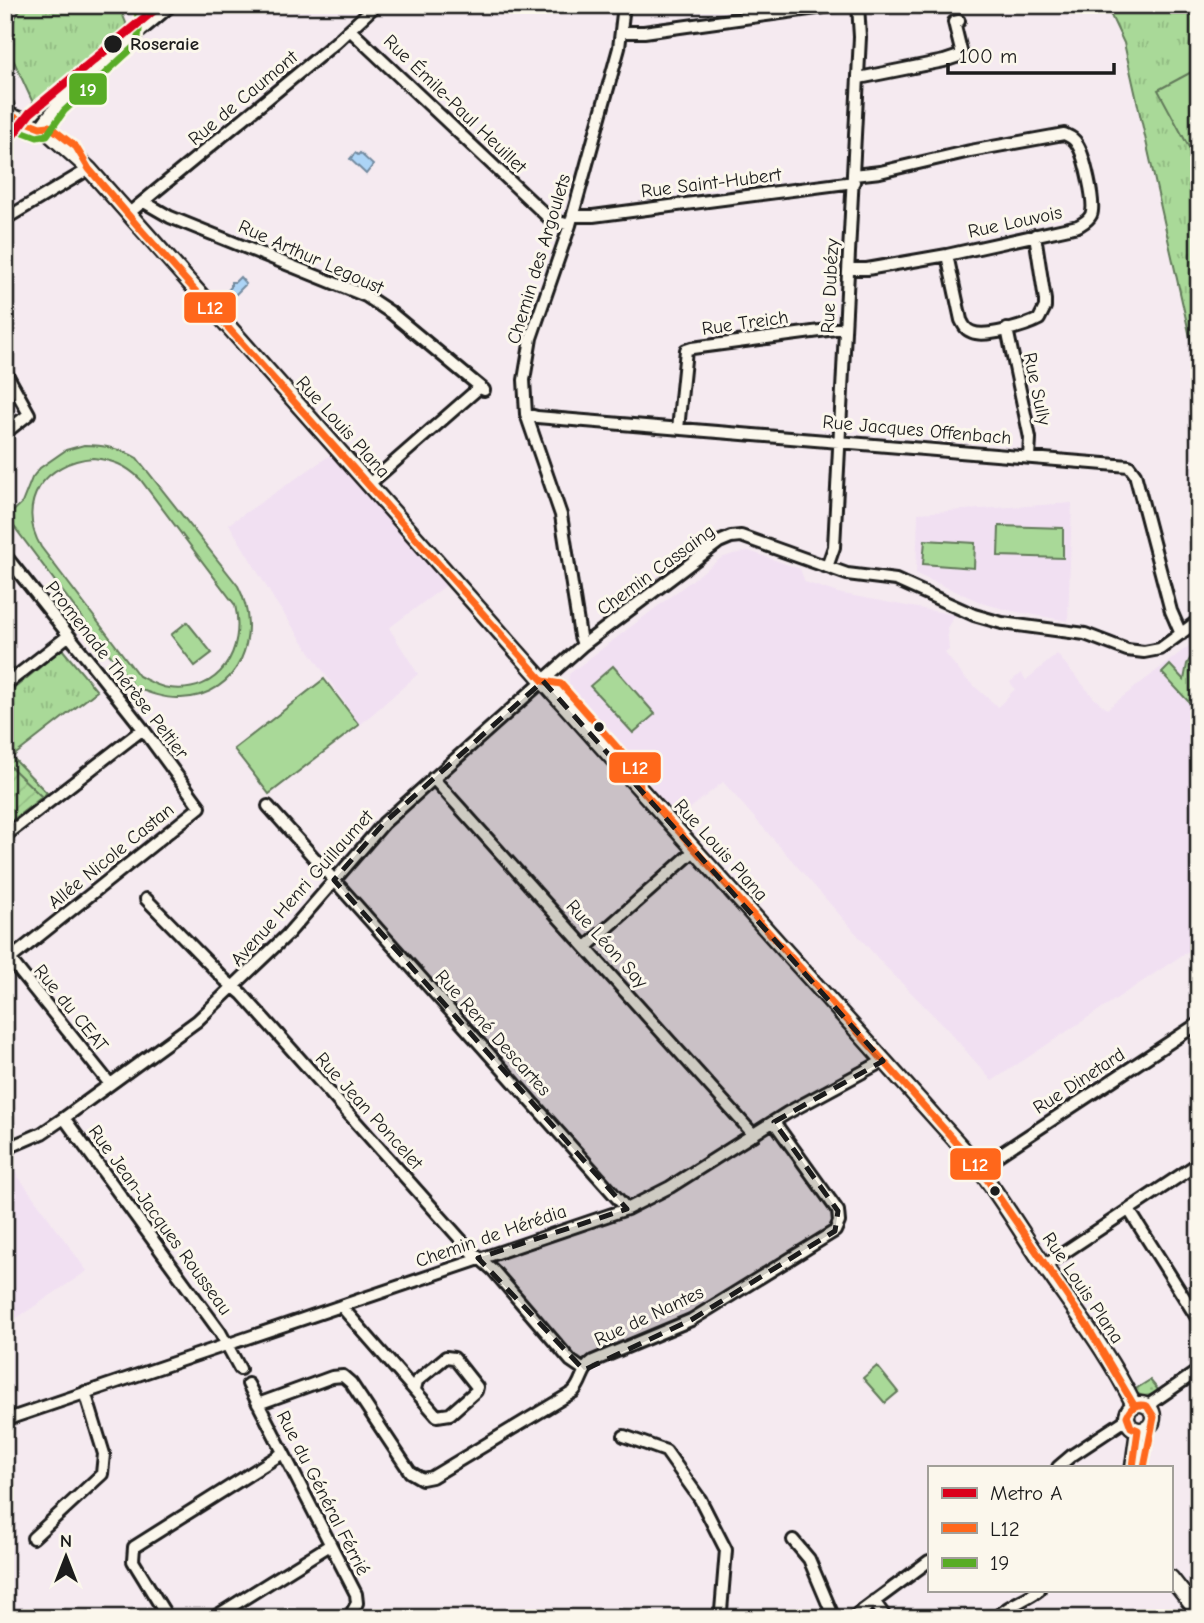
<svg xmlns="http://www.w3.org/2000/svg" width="1204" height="1623" viewBox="0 0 1204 1623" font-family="'Comic Neue',sans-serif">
<defs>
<pattern id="grass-dots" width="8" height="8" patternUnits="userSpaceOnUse" patternTransform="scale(1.75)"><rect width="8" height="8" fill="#a9d998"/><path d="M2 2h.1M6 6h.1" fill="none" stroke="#91ba82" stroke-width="1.8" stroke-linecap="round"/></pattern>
<pattern id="park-tufts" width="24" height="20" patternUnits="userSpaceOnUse" patternTransform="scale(1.75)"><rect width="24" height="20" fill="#a9d998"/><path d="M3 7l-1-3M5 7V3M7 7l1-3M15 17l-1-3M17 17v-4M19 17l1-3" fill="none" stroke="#91ba82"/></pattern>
<pattern id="garden-furrows" width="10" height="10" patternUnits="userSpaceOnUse" patternTransform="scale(1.75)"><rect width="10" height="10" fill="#a9d998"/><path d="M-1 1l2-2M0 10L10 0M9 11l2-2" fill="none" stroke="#91ba82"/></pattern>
</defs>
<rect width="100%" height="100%" fill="#f5eaf0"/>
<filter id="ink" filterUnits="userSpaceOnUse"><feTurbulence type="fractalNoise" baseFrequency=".0143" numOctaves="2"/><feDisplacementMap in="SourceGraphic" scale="14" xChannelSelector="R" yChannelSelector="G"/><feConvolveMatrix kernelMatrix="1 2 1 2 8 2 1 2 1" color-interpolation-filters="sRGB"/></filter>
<g filter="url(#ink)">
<path fill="#f1e0f2" d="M 332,454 L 448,584 L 389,628 L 418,674 L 360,725 L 275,601 L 229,524 Z
M 1072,503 L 1068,621 L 1012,611 L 985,604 L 916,574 L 918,513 Z
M 749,551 L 800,569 L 805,582 L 838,593 L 955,615 L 947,628 L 949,650 L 945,653 L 965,678 L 998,707 L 1015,689 L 1010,682 L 1021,673 L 1026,680 L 1057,654 L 1094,698 L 1107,709 L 1199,638 L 1199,944 L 992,1081 L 947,1029 L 882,963 L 723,782 L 678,818 L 652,789 L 646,771 L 568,683 L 569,674 L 721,558 L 733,554 Z
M 10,1165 L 87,1271 L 5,1326 L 5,1167 Z"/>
<path fill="url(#grass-dots)" stroke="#627a5a" stroke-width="2" d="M 1150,1380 L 1159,1391 C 1150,1396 1141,1399 1134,1390 Z"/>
<path fill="url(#park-tufts)" stroke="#627a5a" stroke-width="2" d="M 23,5 L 108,5 L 115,12 L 120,8 L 126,23 L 124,34 L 40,105 L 33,103 L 6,44 L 7,31 Z
M 1106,5 L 1199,5 L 1199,377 L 1124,43 Z
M 62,649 L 97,691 L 12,757 L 47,793 L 5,826 L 5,696 Z"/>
<path fill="url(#garden-furrows)" stroke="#627a5a" stroke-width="2" d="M 9,765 L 42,797 L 5,826 L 5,768 Z"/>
<path fill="#a9d998" stroke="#627a5a" stroke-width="2" fill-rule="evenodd" d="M 1199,68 L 1199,166 L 1158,90 Z
M 84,445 C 104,445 120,448 137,458 L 238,586 C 263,634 240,696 181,698 C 165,699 149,693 134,687 L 7,517 L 22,503 L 32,478 L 40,468 L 66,450 ZM 93,458 C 112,460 126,465 140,479 L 235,605 C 246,649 220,695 169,688 C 158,687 149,681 139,676 L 41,547 C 15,502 45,462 93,458 Z
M 999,526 L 1063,528 L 1063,558 L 998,556 Z
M 925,540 L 975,543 L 974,568 L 923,564 Z
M 187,622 L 212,653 L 195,666 L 171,635 Z
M 1199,643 C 1199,655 1195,666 1195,678 C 1195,690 1199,701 1199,713 L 1162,673 L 1170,665 L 1184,680 L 1187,664 Z
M 613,666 L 655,714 L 633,733 L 590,686 Z
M 324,679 L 359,725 L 269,794 L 234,749 Z
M 877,1366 L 898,1392 L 885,1403 L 863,1378 Z"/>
<path fill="#acd4f6" stroke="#728a9f" stroke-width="2" d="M 355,153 L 358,155 L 360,153 L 373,165 L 366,174 L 350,159 Z
M 240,277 L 246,284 L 232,298 L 226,292 L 231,287 L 231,282 L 235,282 Z"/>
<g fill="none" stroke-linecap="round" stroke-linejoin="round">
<g stroke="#1c1c1c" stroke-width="16">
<path id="street" d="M 350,30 L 551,220 L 570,225
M 622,32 L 644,32 L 839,5
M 859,78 L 944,61 L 962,55 L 954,22 L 959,21
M 40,127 C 74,77 127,45 171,5
M 144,202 L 170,217 L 366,296 L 390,312 L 484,390
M 128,214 L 334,44 L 376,5
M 573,216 L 593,216 L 854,182
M 5,219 L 89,169
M 947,255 L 961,320 C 964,326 966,330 972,332 C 985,338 1026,326 1039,319 L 1045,307 L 1045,300 L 1035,235
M 849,269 L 867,269 L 947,255 L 1078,226 C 1083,223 1088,221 1091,215 C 1096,204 1084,154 1077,144 C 1074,138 1070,137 1064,134 L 970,151 L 880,172 L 854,175
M 1007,329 L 1030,438 L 1029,457
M 5,371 L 29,414 L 5,433
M 526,414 L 537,417 L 1129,466 L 1135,474 L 1171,611 L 1181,634
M 678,429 L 686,350 L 692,348 L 835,329 L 845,329
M 368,485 L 480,387
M 5,555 L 143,729 L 200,807 L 10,959
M 827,567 L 834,547 L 860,37 L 858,5
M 583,645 L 580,636 L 561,515 L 526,414 L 524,380 L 531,338 L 570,225 L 619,48 L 624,5
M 5,685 L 68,636
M 433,778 L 754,1135
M 268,806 L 627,1209
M 5,836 L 143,729
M 146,899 L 225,980 L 242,994 L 470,1250 L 493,1270 L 571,1361 L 584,1370
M 586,947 L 695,850
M 5,953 L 110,1084
M 64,1118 L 220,1332 L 240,1369
M 5,1149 L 42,1133 L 64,1118 L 197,1021 L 287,935 L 384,823 L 583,645 L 719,542 L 731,537 L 741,536 L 847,574 L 896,580 L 974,615 L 1002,623 L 1085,634 L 1127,650 L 1144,652 L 1160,649 L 1199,620
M 979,1168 L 1199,1023
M 1129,1210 L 1199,1321
M 1044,1266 L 1199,1163
M 341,1306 L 437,1416 L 450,1414 L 476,1391 L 477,1387 L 454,1358 L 446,1357 L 417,1381 L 415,1389
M 248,1384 L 356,1594 L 357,1603 L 349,1618
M 258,1404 L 332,1377 L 343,1376 L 351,1383 L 410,1472 L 422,1479 L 432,1477 L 573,1392 C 583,1382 581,1369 593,1361 L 691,1320 L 835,1231 L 839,1222 L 838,1211 L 774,1122
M 1147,1406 L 1199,1370
M 5,1420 L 627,1209 L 670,1187 L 787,1113 L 883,1061
M 624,1436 L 666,1451 L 700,1499 L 726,1550 L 721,1611 L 725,1618
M 1058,1467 L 1071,1456 L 1127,1419
M 33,1538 L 102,1474 L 104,1454 L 85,1392
M 793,1540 L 809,1559 L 834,1618
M 874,1601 L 886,1618
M 1000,1614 C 1013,1603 1026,1600 1039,1590
M 168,1618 L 133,1561 L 134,1547 L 283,1453
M 213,1618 L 330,1545
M 852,1618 L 929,1561"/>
</g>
<g stroke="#1c1c1c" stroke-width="19">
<path id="secondary" d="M 6,114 L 45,130 L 89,169 L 543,681 L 965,1151 C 997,1189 1021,1233 1050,1274 C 1080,1317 1111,1358 1134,1405
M1127 1417a13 13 0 1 1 26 0a13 13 0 1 1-26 0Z
M 1133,1467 L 1138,1430
M 1171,1578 L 1199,1614"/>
</g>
<g stroke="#1c1c1c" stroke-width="21">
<path id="primary" d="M 5,106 L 5,119"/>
</g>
<use href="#street" stroke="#fbf7ec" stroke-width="10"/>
<use href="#secondary" stroke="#fbf7ec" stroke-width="14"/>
<use href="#primary" stroke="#fbddab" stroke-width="16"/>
<g stroke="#fbf7ec" stroke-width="12">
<path id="bus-1" d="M 6,114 L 40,127 L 49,126 L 76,147 L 89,169 L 142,231 L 543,681 L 561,684 L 639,772 L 640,788 L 979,1168 L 1086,1324 L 1134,1405
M 1133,1467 L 1138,1430 L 1131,1427 L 1127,1416 C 1131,1407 1137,1403 1147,1406 L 1154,1417 L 1144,1467"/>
</g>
<g stroke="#fbf7ec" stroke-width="12">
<path id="bus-2" d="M 5,125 L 37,137 L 47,135 L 64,111 L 137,44 L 140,23 L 135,5"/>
</g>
<use href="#bus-1" stroke="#ff671b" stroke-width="7"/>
<use href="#bus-2" stroke="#58ac25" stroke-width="7"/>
<g stroke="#fbf7ec" stroke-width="14">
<path id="metro-1" d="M 5,145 L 30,113 L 160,5"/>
</g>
<use href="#metro-1" stroke="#db001b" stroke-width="9"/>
</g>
</g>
<path fill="#1c1c1c" fill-opacity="0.2" stroke="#1c1c1c" stroke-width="5" stroke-dasharray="14 9" stroke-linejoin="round" d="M 543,681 L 883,1061 L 774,1122 L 838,1211 L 835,1231 L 691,1320 L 584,1370 L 478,1258 L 627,1209 L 334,880 L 384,823 Z"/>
<g fill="#1c1c1c" stroke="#fbf7ec" stroke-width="2.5">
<circle cx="113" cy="44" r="10"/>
<circle cx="599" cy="727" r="6"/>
<circle cx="995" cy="1191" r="6"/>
</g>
<g text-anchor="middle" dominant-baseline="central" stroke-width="6" stroke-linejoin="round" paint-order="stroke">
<g font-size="19" font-weight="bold" fill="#1c1c1c" stroke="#fbf7ec" text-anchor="start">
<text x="130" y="44">Roseraie</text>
</g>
<g font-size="19" fill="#1c1c1c" stroke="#fbf7ec">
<text transform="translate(243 98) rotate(-40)">Rue de Caumont</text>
<text transform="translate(455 104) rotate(44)">Rue Émile-Paul Heuillet</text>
<text transform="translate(711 183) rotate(-7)">Rue Saint-Hubert</text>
<text transform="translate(1015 222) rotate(-12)">Rue Louvois</text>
<text transform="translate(311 257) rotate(24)">Rue Arthur Legoust</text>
<text transform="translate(539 259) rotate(-73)">Chemin des Argoulets</text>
<text transform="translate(830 286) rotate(-87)">Rue Dubézy</text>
<text transform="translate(745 323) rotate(-8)">Rue Treich</text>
<text transform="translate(1037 389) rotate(78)">Rue Sully</text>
<text transform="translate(343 427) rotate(48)">Rue Louis Plana</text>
<text transform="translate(917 430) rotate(5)">Rue Jacques Offenbach</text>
<text transform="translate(656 570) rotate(-36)">Chemin Cassaing</text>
<text transform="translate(117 670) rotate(52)">Promenade Thérèse Peltier</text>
<text transform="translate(721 850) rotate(48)">Rue Louis Plana</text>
<text transform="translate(111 856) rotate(-39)">Allée Nicole Castan</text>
<text transform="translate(302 888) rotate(-48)">Avenue Henri Guillaumet</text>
<text transform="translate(607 944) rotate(48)">Rue Léon Say</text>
<text transform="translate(71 1008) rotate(51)">Rue du CEAT</text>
<text transform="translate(493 1033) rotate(48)">Rue René Descartes</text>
<text transform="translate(1079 1081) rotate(-33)">Rue Dinetard</text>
<text transform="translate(369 1111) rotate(48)">Rue Jean Poncelet</text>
<text transform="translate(160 1220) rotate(54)">Rue Jean-Jacques Rousseau</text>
<text transform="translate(491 1236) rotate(-19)">Chemin de Hérédia</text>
<text transform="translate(1083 1288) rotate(56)">Rue Louis Plana</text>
<text transform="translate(649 1316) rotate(-25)">Rue de Nantes</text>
<text transform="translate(323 1493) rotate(63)">Rue du Général Férrié</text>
</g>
</g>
<g stroke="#fbf7ec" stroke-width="2.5">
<rect x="68" y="72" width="40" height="34" rx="7" fill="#58ac25"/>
<rect x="183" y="291" width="54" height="33" rx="7" fill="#ff671b"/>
<rect x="608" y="751" width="54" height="33" rx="7" fill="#ff671b"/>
<rect x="949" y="1147" width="53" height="34" rx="7" fill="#ff671b"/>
</g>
<g font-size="19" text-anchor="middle" font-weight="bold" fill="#fff">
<text x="88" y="96">19</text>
<text x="210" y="314">L12</text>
<text x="635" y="774">L12</text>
<text x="975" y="1171">L12</text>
</g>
<rect width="1204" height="1623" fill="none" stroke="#fbf7ec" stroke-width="28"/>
<rect x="14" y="14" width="1176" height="1595" fill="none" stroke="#1c1c1c" stroke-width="2.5" filter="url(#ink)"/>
<rect x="928" y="1466" width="245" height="126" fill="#fbf7ec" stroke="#a29f99" stroke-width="2"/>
<rect x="942" y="1488" width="35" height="10" fill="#db001b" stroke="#a29f99" stroke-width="2"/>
<text x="990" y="1500" font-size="21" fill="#1c1c1c">Metro A</text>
<rect x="942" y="1523" width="35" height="10" fill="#ff671b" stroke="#a29f99" stroke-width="2"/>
<text x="990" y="1536" font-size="21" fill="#1c1c1c">L12</text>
<rect x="942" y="1558" width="35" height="10" fill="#58ac25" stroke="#a29f99" stroke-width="2"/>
<text x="990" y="1570" font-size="21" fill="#1c1c1c">19</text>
<g transform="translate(66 1557)" stroke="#fbf7ec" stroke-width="5" paint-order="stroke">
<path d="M0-5L12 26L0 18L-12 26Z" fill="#1c1c1c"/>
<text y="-10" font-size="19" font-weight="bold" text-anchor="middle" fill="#1c1c1c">N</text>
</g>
<path d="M948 63v10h166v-10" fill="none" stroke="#1c1c1c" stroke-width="3.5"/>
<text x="959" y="63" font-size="21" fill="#1c1c1c" stroke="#fbf7ec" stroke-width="5" paint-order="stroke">100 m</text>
</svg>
